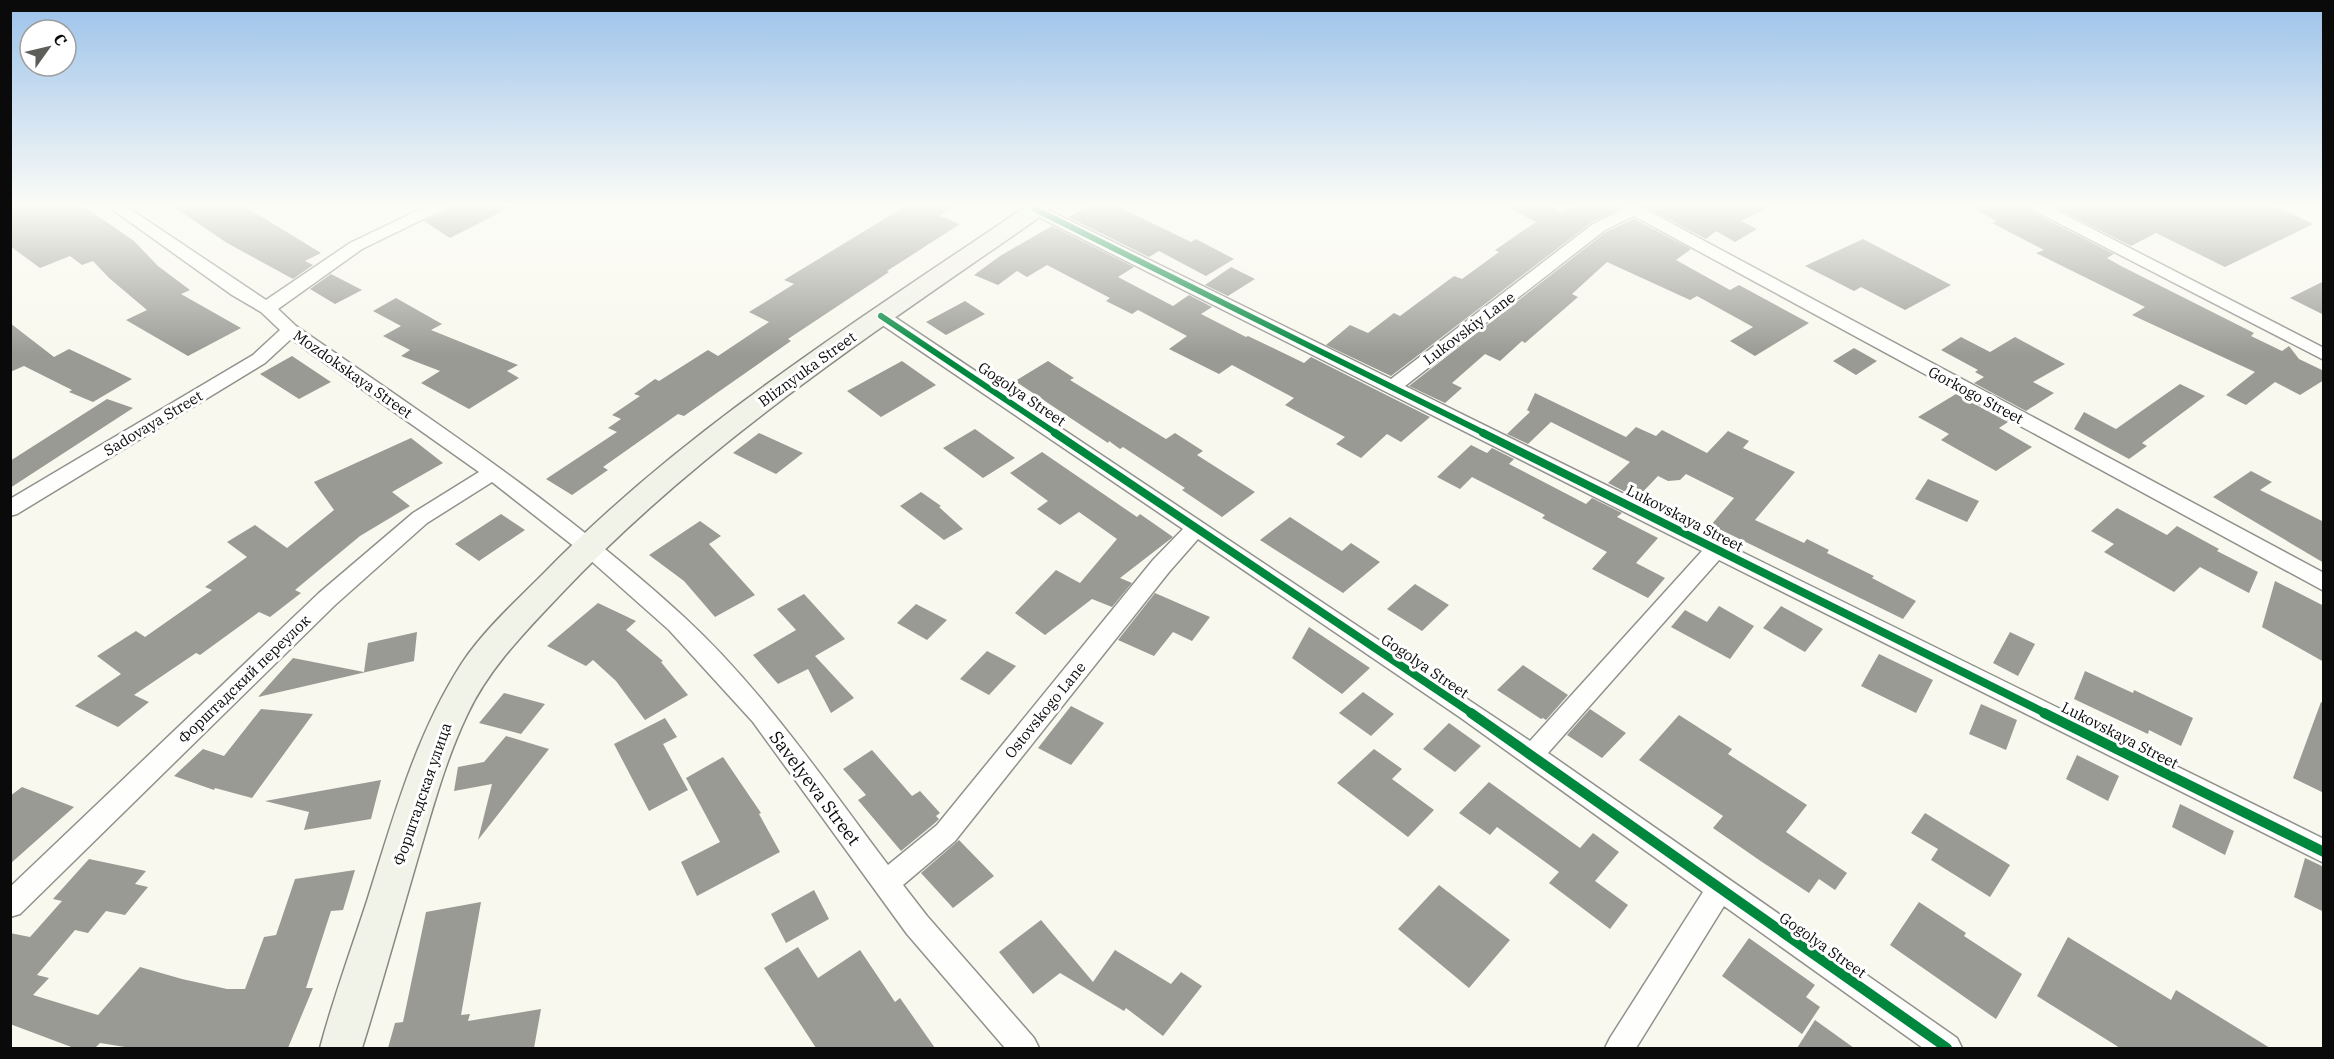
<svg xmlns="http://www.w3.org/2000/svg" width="2334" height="1059" viewBox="0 0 2334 1059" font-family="'IBM Plex Serif',serif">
<rect width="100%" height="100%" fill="#f8f8ee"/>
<path fill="#9a9a94" d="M 10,207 L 85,207 L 134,241 L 158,266 L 190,290 L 181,294 L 241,328 L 188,356 L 126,320 L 147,310 L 109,278 L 93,261 L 82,265 L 70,256 L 40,268 L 10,246 Z
M 174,207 L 246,207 L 321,253 L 305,261 L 313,265 L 293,279 L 227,243 Z
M 446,207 L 511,207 L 450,238 L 424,221 L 443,212 Z
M 904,207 L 953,207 L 940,216 L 960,224 L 887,271 L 889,272 L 788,339 L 791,341 L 684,416 L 678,414 L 603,467 L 608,470 L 572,495 L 546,479 L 617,432 L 608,428 L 621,419 L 612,415 L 640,396 L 634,394 L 655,379 L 659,381 L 708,350 L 718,356 L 769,322 L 749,312 L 794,284 L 784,280 Z
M 1089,207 L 1119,207 L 1191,242 L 1196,239 L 1234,259 L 1206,276 L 1159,251 L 1149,257 L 1068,217 Z
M 1508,207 L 1551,207 L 1561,212 L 1572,207 L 1619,207 L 1620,209 L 1592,222 L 1391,376 L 1326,345 L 1350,325 L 1368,333 L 1394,313 L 1400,316 L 1454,276 L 1462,279 L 1499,252 L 1495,250 L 1536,222 Z
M 1645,207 L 1768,207 L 1741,221 L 1757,229 L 1735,242 L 1716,231 L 1706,239 Z
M 1970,207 L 2029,207 L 2032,212 L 2114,254 L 2107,258 L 2121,266 L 2254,333 L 2251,336 L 2282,351 L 2289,346 L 2299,359 L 2324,371 L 2324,380 L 2300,395 L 2275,382 L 2246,405 L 2226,395 L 2255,372 L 2132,315 L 2145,307 L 2036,253 L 2044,250 L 1992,223 L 1997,221 Z
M 2054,207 L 2277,207 L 2313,224 L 2225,267 L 2156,233 L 2131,246 Z
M 1634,219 L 1691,249 L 1676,260 L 1730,290 L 1739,285 L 1809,323 L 1755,356 L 1730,341 L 1753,327 L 1697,296 L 1690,300 L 1607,262 L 1572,294 L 1578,297 L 1525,343 L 1522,341 L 1500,361 L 1485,354 L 1452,383 L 1462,388 L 1445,403 L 1409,386 L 1606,232 Z
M 1052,226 L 1134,267 L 1118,277 L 1173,306 L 1189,295 L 1212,307 L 1201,314 L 1246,337 L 1248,336 L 1304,363 L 1311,357 L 1430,417 L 1401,442 L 1387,434 L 1361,458 L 1336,444 L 1345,437 L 1285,405 L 1294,398 L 1232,365 L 1219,374 L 1169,349 L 1187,336 L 1138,310 L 1132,314 L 1106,301 L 1110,298 L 1047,265 L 1027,277 L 1017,271 L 998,285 L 974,275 L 1000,256 Z
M 1863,239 L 1951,285 L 1905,310 L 1861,287 L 1854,291 L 1805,266 Z
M 1231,267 L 1255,279 L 1228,296 L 1205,285 Z
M 331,274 L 362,290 L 335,304 L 310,289 Z
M 2324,281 L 2324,315 L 2290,298 Z
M 396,298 L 442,324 L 431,330 L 518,365 L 507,371 L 519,378 L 469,409 L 421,383 L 440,371 L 401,356 L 410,350 L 383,336 L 401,326 L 373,311 Z
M 965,301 L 985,314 L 946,335 L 926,322 Z
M 10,323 L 54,357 L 69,349 L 132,379 L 93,402 L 69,392 L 72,390 L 24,366 L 10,372 Z
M 1961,337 L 1990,352 L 2015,337 L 2065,364 L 2033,382 L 2054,393 L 2026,411 L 1974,383 L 1984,377 L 1975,372 L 1978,370 L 1941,350 Z
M 1854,348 L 1877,361 L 1856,375 L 1833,361 Z
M 292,356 L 331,382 L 299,399 L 260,374 Z
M 902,361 L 936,385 L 881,417 L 847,391 Z
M 1048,361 L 1074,378 L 1070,380 L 1166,439 L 1175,433 L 1203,451 L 1197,455 L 1255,492 L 1222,517 L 1182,490 L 1185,488 L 1123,447 L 1120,449 L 1109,441 L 1108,443 L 1015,381 Z
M 2180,384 L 2205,396 L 2142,443 L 2147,446 L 2129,459 L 2074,429 L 2084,412 L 2116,429 Z
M 1535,393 L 1626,437 L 1636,427 L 1656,436 L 1662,430 L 1707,453 L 1728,431 L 1749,441 L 1743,448 L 1795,472 L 1755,520 L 1804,543 L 1807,539 L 1829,550 L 1827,553 L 1874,576 L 1872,578 L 1916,601 L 1903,619 L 1711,525 L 1734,498 L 1686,474 L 1680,480 L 1668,481 L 1658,476 L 1637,498 L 1608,483 L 1630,462 L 1551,422 L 1528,444 L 1507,434 L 1530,412 L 1527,410 Z
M 1956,394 L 2008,422 L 1999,428 L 2032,447 L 1996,471 L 1941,440 L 1949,434 L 1918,417 Z
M 107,399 L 133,408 L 10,488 L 10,461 Z
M 975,429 L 1015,458 L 983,478 L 943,448 Z
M 759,433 L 803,453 L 776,474 L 733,453 Z
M 411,438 L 443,463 L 392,492 L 410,506 L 360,536 L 295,590 L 301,593 L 270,617 L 259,612 L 200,655 L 196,653 L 134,695 L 149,702 L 118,727 L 75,706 L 121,674 L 97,656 L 136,631 L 145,637 L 212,590 L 205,587 L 247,557 L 227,542 L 255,525 L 287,548 L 334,510 L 314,482 Z
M 1471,445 L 1487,453 L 1492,448 L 1514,459 L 1509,464 L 1586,504 L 1592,498 L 1622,513 L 1617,517 L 1658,538 L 1636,563 L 1665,578 L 1648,598 L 1592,569 L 1607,552 L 1542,518 L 1545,515 L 1472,477 L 1460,489 L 1437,477 Z
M 1042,452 L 1137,517 L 1140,514 L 1173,537 L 1120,578 L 1132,583 L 1112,607 L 1092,599 L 1045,635 L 1015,613 L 1056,570 L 1080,583 L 1117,539 L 1079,512 L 1060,525 L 1037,509 L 1048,501 L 1010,473 Z
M 2251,471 L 2272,482 L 2260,490 L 2324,522 L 2324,563 L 2213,497 Z
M 1928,479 L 1979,501 L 1967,522 L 1915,499 Z
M 921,492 L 941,506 L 939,507 L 963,529 L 944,540 L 900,506 Z
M 2117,508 L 2167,535 L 2177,526 L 2219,549 L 2217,551 L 2258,572 L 2249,593 L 2200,567 L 2174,592 L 2104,552 L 2114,544 L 2091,531 Z
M 501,514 L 525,530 L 479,561 L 455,544 Z
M 1290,517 L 1342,551 L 1351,543 L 1380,562 L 1343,593 L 1260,540 Z
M 700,521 L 721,536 L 709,544 L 755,595 L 715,617 L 684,581 L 649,555 Z
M 2275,581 L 2324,606 L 2324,662 L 2262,627 Z
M 1415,584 L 1449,605 L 1422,631 L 1387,609 Z
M 1155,593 L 1210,617 L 1192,641 L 1173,632 L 1154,656 L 1118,640 Z
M 804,594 L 845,639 L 815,656 L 854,698 L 831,713 L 808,669 L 778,684 L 753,655 L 796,630 L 777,609 Z
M 598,603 L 636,621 L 626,630 L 663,661 L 661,662 L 688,695 L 645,720 L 616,681 L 593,660 L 586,666 L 547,646 Z
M 916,604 L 947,620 L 927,640 L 897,623 Z
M 1719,606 L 1754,626 L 1730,659 L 1671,627 L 1685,610 L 1707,622 Z
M 1781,606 L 1823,629 L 1805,652 L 1763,628 Z
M 1309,627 L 1370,668 L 1342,694 L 1292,658 Z
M 417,632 L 414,661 L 258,697 L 293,658 L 364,672 L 368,643 Z
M 2010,632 L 2035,644 L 2018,676 L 1993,663 Z
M 987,651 L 1016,666 L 989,695 L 960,679 Z
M 1879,654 L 1933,680 L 1916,713 L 1861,686 Z
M 1523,665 L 1568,695 L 1546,720 L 1543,718 L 1541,719 L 1497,690 Z
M 2085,671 L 2133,693 L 2134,690 L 2193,718 L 2181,746 L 2149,730 L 2148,734 L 2074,699 Z
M 1363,692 L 1394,714 L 1371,736 L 1339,713 Z
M 504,693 L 545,704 L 521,734 L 479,723 Z
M 2321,702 L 2324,703 L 2324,793 L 2293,778 Z
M 1981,704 L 2017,720 L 2006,750 L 1969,734 Z
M 1071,706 L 1104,723 L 1071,765 L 1038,748 Z
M 261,709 L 313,714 L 252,798 L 215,788 L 214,790 L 174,776 L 203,749 L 224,756 Z
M 1590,709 L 1626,733 L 1602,758 L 1567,735 Z
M 1679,715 L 1732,749 L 1728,754 L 1807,805 L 1786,832 L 1847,873 L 1835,890 L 1819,879 L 1809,893 L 1762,862 L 1713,828 L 1723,816 L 1639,760 Z
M 665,718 L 677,737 L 663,744 L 688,790 L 649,811 L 614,744 Z
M 1449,723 L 1481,746 L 1455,772 L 1423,749 Z
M 506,736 L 549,749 L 478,840 L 492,784 L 454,791 L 458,767 L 484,762 Z
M 1374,749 L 1402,769 L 1392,779 L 1434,810 L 1408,837 L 1337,783 Z
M 872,750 L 912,796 L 920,791 L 940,813 L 936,816 L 939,819 L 935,823 L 901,851 L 858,800 L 866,795 L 843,769 Z
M 2077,755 L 2119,776 L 2108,801 L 2066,779 Z
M 723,757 L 761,813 L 759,814 L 780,852 L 697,896 L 681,862 L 720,842 L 686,778 Z
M 381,780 L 371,819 L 304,830 L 309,812 L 265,801 Z
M 1489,782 L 1580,848 L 1593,833 L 1619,852 L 1595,881 L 1628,905 L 1610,929 L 1549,883 L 1559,872 L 1497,827 L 1490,835 L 1459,813 Z
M 22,787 L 74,807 L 10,864 L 10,796 Z
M 2180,804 L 2234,831 L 2225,855 L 2172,827 Z
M 1925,813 L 2010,865 L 1990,897 L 1931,860 L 1938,849 L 1911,833 Z
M 959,840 L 994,876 L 953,908 L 921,873 Z
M 2305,858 L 2324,867 L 2324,912 L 2294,897 Z
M 89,859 L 146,871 L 135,884 L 148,887 L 125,915 L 106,911 L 88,933 L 75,930 L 37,975 L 49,978 L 33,995 L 98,1015 L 140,967 L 182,979 L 227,989 L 245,989 L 264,937 L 276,935 L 295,879 L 355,870 L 343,910 L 331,911 L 306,988 L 313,988 L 288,1048 L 131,1048 L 100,1043 L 95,1048 L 74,1048 L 10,1024 L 10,933 L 30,937 L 62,901 L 53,899 Z
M 1439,885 L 1510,940 L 1469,988 L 1398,929 Z
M 814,890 L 829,919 L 786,943 L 771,914 Z
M 481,902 L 461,1015 L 470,1014 L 468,1021 L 541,1009 L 534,1048 L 388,1048 L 395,1023 L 403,1022 L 426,912 Z
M 1919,902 L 1966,933 L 1964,936 L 2022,974 L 1996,1019 L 1890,945 Z
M 1041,920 L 1093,982 L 1115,950 L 1171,984 L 1181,972 L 1202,986 L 1163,1036 L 1126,1008 L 1124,1011 L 1060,973 L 1033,994 L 999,952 Z
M 2068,937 L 2171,1000 L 2176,990 L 2270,1048 L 2120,1048 L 2037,996 Z
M 1749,938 L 1815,985 L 1806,997 L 1820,1007 L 1802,1034 L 1722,976 Z
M 798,947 L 818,978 L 860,950 L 895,1002 L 900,998 L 935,1048 L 816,1048 L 764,968 Z
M 1815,1020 L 1854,1048 L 1797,1048 Z"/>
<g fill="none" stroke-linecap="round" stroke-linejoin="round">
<g stroke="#91918d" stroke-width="3">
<path id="street" d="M 109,207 L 127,207 L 266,300 L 350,243 L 425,207 L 444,207 L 442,210 L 362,249 L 278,309 L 296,326 C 429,418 564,507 684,617 C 762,689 824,780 888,865 L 937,825 L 1153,560 L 1183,529 L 875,320 L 872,316 L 875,312 L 887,312 L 1530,741 L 1702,551 L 1029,212 L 1027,209 L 1029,207 L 1042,207 L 1391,379 L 1593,224 L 1623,210 L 1621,207 L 1641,207 L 2324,573 L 2324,591 L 1634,216 L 1605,230 L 1405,386 L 2324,839 L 2324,863 L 1719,560 L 1548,753 L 1957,1038 L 1962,1048 L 1923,1048 L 1724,906 L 1636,1048 L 1605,1048 L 1610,1038 L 1703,892 L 1461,718 L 1198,539 L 1169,572 L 955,841 L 903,885 L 927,916 L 1034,1038 L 1039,1048 L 1005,1048 L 907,934 L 753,722 L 669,630 L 580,551 L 492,482 L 427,523 L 335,605 L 20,914 L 10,917 L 10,887 L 319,593 L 413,513 L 479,472 L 291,339 L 265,363 L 17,514 L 10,516 L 10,499 L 253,355 L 280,330 L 261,312 L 232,295 Z
M 2031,207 L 2050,207 L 2324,348 L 2324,360 L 2033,210 Z"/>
</g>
<g stroke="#888883" stroke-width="3">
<path id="secondary" d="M 1025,207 L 1050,207 L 1047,212 C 878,330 702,444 560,595 C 525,632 489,668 467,715 C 446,759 433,807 419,854 C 400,919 382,984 362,1048 L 320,1048 C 333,999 351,950 367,901 C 393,819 415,736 462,663 C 484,630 515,602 543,574 C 684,429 859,320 1025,207 Z"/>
</g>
<use href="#street" fill="#fefefc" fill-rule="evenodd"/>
<use href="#secondary" fill="#f1f2e8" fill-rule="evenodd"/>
<g stroke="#fff" stroke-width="9">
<path id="cycleway-far2" d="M 1035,209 L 1486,434
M 881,316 L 1057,434"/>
</g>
<g stroke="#fff" stroke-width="11">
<path id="cycleway-far1" d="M 1055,433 L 1473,714
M 1483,433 L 2047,714"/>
</g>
<g stroke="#fff" stroke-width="14">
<path id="cycleway" d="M 1471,713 L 1947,1048
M 2044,713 L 2324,852"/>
</g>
<use href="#cycleway-far2" stroke="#00873e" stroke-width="6"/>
<use href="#cycleway-far1" stroke="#00873e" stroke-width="8"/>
<use href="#cycleway" stroke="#00873e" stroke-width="10"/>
</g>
<linearGradient id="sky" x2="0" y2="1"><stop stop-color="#9bc2ea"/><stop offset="0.58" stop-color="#fcfcf7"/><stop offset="1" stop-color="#fcfcf7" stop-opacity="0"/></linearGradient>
<rect width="2334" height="355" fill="url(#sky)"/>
<g text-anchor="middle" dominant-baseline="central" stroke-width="6" stroke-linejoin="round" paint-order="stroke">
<g font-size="15" fill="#0a0a0a" stroke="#fff">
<text transform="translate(1469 328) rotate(-37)">Lukovskiy Lane</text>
<text transform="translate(807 369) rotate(-36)">Bliznyuka Street</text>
<text transform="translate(353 374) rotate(35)">Mozdokskaya Street</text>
<text transform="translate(1022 394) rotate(34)">Gogolya Street</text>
<text transform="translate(1976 395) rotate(28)">Gorkogo Street</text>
<text transform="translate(153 423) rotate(-31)">Sadovaya Street</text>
<text transform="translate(1685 518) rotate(27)">Lukovskaya Street</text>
<text transform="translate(1425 666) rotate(34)">Gogolya Street</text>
<text transform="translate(244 679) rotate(-44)">Форштадский переулок</text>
<text transform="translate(1045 710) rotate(-51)">Ostovskogo Lane</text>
<text transform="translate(2120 735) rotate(27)">Lukovskaya Street</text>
<text transform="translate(422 794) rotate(-71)">Форштадская улица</text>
<text transform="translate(1823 945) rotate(35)">Gogolya Street</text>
</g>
<g font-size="18" fill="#0a0a0a" stroke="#fff">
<text transform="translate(815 788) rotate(53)">Savelyeva Street</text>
</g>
</g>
<rect width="2334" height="1059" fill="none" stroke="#0a0a0a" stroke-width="24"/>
<g transform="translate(48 48) rotate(56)"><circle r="28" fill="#ffffff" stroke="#9d9d9d" stroke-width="1.5"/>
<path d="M0-4.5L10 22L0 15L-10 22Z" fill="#5d5d5a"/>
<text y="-9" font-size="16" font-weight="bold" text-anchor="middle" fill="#0a0a0a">С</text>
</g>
</svg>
